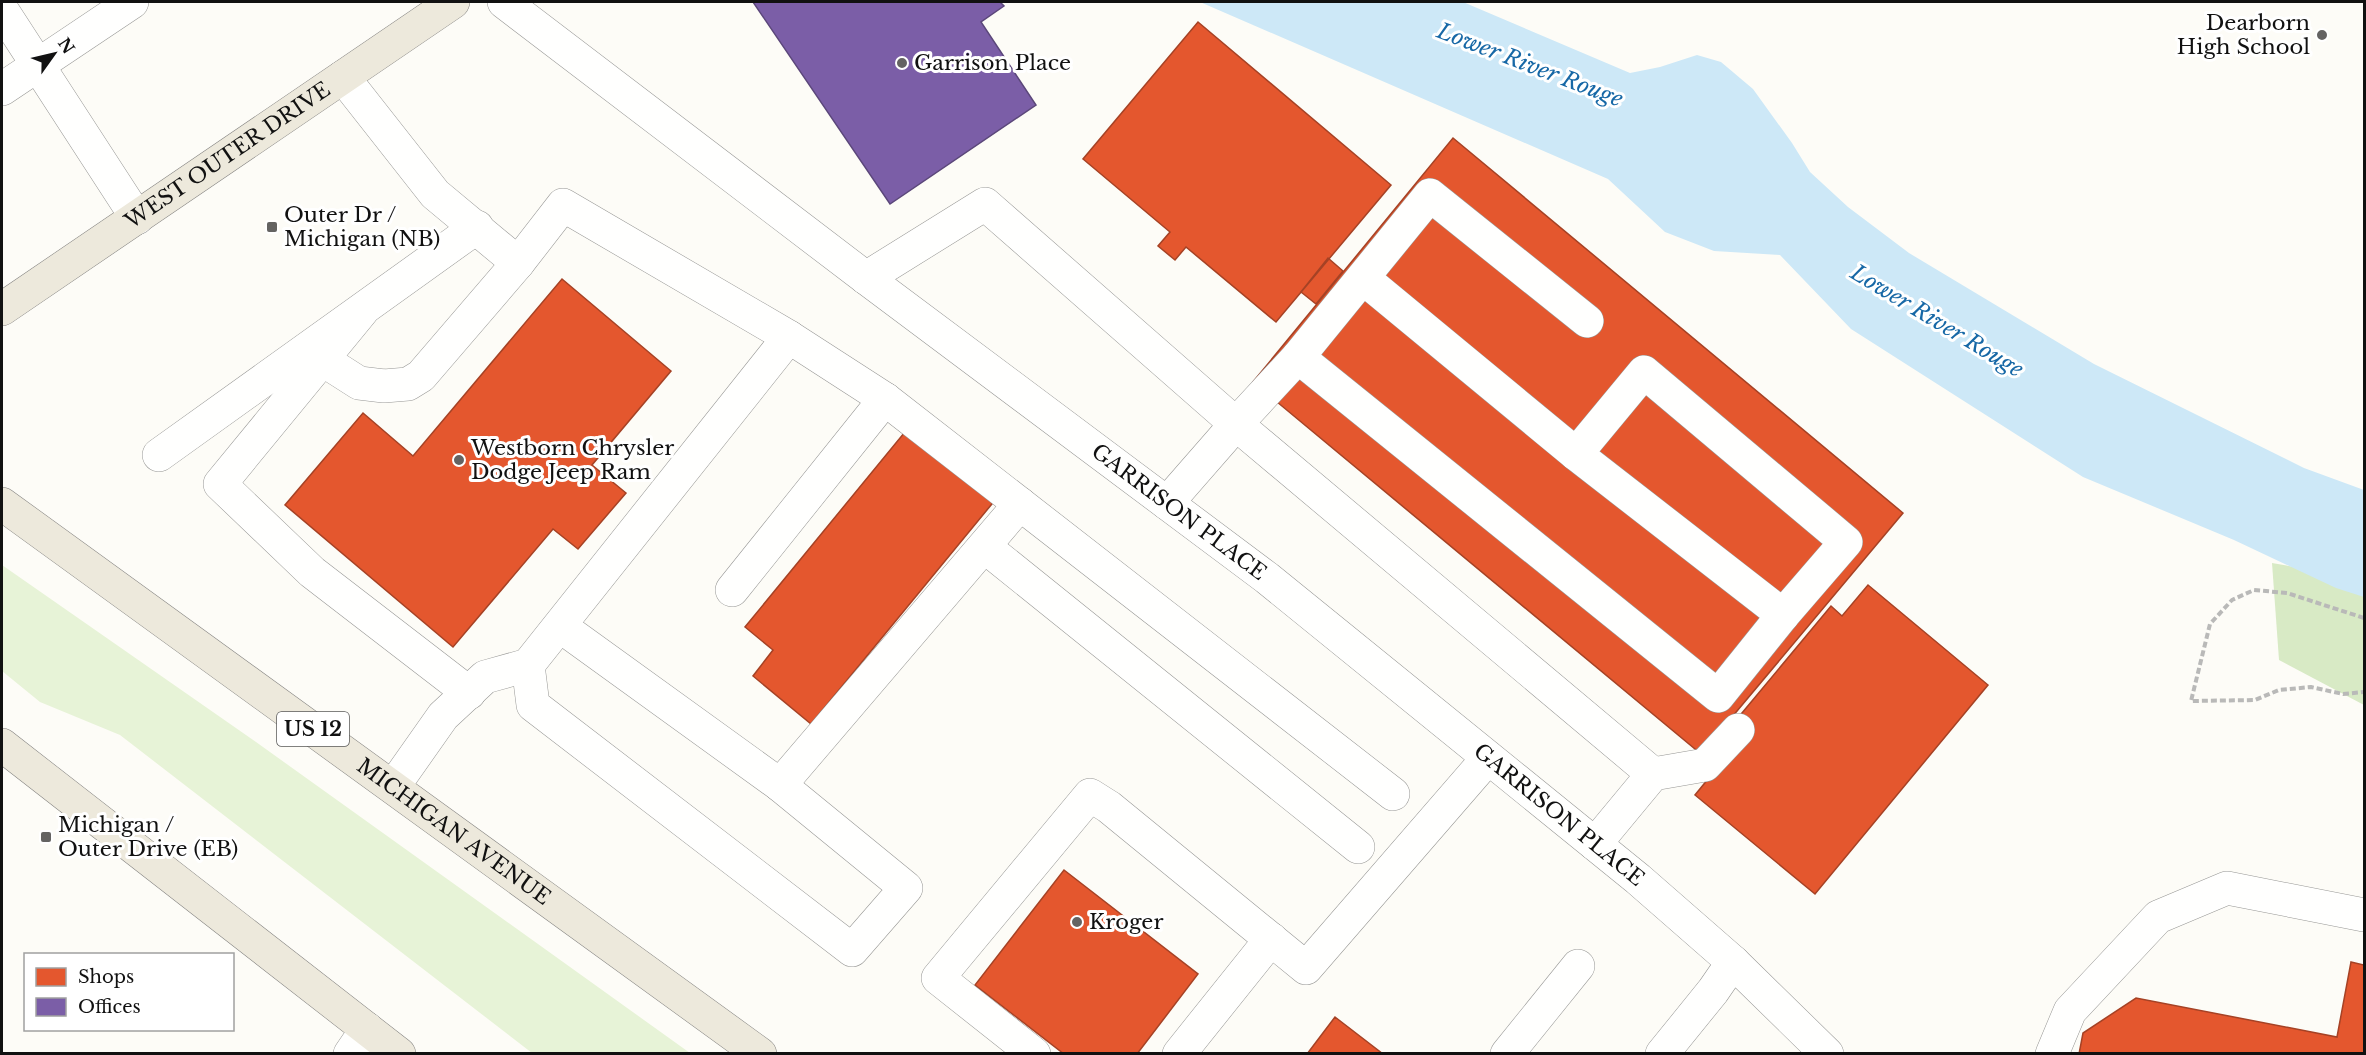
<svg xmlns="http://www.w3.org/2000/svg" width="2366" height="1055" viewBox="0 0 2366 1055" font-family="'Libre Baskerville',serif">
<rect width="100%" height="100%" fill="#fdfcf7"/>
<path fill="#e7f3d7" d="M 2,565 L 256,742 L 690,1053 L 532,1053 L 120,735 L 40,702 L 2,671 Z"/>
<path fill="#d8eac5" d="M 2272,563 L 2364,579 L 2364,705 L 2279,660 Z"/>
<path fill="#cde8f7" d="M 1200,2 L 1463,2 L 1630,73 L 1660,67 L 1697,55 L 1721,62 L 1753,89 L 1792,143 L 1810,172 L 1848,207 L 1909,253 L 2094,364 L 2304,468 L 2364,490 L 2364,597 L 2336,588 L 2234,540 L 2083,477 L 1851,329 L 1780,255 L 1714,251 L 1665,232 L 1608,179 Z"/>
<path fill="#e4572e" stroke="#a54225" stroke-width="1.5" d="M 1198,22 L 1391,185 L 1276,322 L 1186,247 L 1175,260 L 1158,246 L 1170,232 L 1083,159 Z
M 1453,138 L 1903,513 L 1701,754 L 1253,382 Z
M 1328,258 L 1343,271 L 1316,304 L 1301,292 Z
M 562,279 L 671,371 L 592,465 L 626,493 L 578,549 L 553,529 L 453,647 L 285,505 L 363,413 L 413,456 Z
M 909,427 L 996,499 L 811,724 L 753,676 L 773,650 L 745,627 Z
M 1868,585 L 1988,685 L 1815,894 L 1695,795 L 1744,735 L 1732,725 L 1831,606 L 1842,616 Z
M 1064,870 L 1198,974 L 1137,1054 L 1064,1054 L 975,985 Z
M 2351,962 L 2364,965 L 2364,1054 L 2079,1054 L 2083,1033 L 2136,998 L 2337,1037 Z
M 1335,1017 L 1383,1054 L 1307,1054 Z"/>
<path fill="#7b5ea7" stroke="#5b477a" stroke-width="1.5" d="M 753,2 L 1000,2 L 1004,6 L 981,22 L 1036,105 L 890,204 Z"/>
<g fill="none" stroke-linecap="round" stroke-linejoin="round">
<g stroke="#979795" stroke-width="34">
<g id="minor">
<path id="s1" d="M 504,2 L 866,278 L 1267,578 L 1638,879 L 1733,962 L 1827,1054"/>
<path d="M 2,10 L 137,218"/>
<path d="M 343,77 L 435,194 L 518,263"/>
<path d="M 2,89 L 132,2"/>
<path d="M 866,278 L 985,204 L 1236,424 L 1167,503"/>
<path d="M 1363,278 L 1576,454 L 1783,615"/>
<path d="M 362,311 L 220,484 L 312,572 L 469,693"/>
<path d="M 789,337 L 885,399 L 1393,794"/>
<path d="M 1298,357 L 1236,424 L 1653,774"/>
<path d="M 323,360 L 359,383 L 384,386 L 408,384 L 421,376 L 518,263 L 563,205 L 789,337 L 528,665 L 485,677 L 443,716 L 393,787"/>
<path d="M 1576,454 L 1644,372 L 1846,542 L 1783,615 L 1718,696 L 1298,357 L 1430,195 L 1587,321"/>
<path d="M 159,455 L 477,227"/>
<path d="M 985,547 L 1358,847"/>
<path d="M 732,590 L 885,399"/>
<path d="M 528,665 L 533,705 L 852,950 L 906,888 L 780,785 L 560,626"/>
<path d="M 780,785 L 1020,504"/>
<path d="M 1595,844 L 1653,774 L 1705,765 L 1738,730"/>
<path d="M 350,1054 L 367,1029"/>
<path d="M 1034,1054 L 938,978 L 1090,795 L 1109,807 L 1306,968 L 1488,758"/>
<path d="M 1179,1054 L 1271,939"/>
<path d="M 1507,1054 L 1578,966"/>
<path d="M 1662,1054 L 1713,991 L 1733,962"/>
<path d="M 2052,1054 L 2070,1011 L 2158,917 L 2227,888 L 2364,915"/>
</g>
</g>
<g stroke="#858482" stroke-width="34">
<g id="major">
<path id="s2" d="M 2,309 L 453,2"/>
<path id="s3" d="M 2,504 L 760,1054"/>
<path d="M 2,745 L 399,1054"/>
</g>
</g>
<path stroke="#b9b9b8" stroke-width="4" stroke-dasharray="6 3" stroke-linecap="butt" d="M 2364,618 L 2287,593 L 2254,590 L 2232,600 L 2210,624 L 2191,701 L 2255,700 L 2279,690 L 2311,687 L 2343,694 L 2364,692"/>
<use href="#minor" stroke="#fffffe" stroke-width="33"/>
<use href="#major" stroke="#ede9dc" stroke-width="33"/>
</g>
<g fill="#646362" stroke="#fff" stroke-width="2">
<circle cx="2322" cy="35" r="6"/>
<circle cx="902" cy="63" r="6"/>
<rect x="266" y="221" width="12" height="12" rx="3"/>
<circle cx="459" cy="460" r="6"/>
<rect x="40" y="831" width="12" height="12" rx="3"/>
<circle cx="1077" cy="922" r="6"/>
</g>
<g text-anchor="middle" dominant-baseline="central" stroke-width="6" stroke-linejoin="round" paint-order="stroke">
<rect fill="#fff" stroke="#585858" stroke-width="1.5" x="277" y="712" width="72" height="34" rx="4.5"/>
<g font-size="20" font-weight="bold" fill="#111">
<text x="313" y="729">US 12</text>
</g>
<g font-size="21" fill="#111" stroke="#fff" text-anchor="start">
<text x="2310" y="23" text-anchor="end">Dearborn<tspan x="2310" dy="24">High School</tspan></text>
<text x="914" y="63">Garrison Place</text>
<text x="284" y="215">Outer Dr /<tspan x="284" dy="24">Michigan (NB)</tspan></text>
<text x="471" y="448">Westborn Chrysler<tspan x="471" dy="24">Dodge Jeep Ram</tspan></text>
<text x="58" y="825">Michigan /<tspan x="58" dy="24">Outer Drive (EB)</tspan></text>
<text x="1089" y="922">Kroger</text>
</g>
<g font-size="21" fill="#111" stroke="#fff">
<text stroke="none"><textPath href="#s2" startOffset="273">WEST OUTER DRIVE</textPath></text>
<text stroke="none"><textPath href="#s1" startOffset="846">GARRISON PLACE</textPath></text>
<text stroke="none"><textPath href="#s1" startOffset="1332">GARRISON PLACE</textPath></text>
<text stroke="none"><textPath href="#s3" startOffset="558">MICHIGAN AVENUE</textPath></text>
</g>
<g font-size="22" font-style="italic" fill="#1768a6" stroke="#fff">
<text transform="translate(1530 65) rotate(21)">Lower River Rouge</text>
<text transform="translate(1937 321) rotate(31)">Lower River Rouge</text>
</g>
</g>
<rect width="2366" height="1055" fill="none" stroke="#111111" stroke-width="6"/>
<rect x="24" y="953" width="210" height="78" fill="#ffffff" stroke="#a0a0a0" stroke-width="1.5"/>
<rect x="36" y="968" width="30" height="18" fill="#e4572e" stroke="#a0a0a0" stroke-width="1.5"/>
<text x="78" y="983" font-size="18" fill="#111111">Shops</text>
<rect x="36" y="998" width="30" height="18" fill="#7b5ea7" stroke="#a0a0a0" stroke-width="1.5"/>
<text x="78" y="1013" font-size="18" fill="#111111">Offices</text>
<g transform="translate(54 54) rotate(56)" stroke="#ffffff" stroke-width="4.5" paint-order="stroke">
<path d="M0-4.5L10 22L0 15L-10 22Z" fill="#111111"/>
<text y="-9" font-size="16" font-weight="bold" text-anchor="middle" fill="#111111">N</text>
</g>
</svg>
